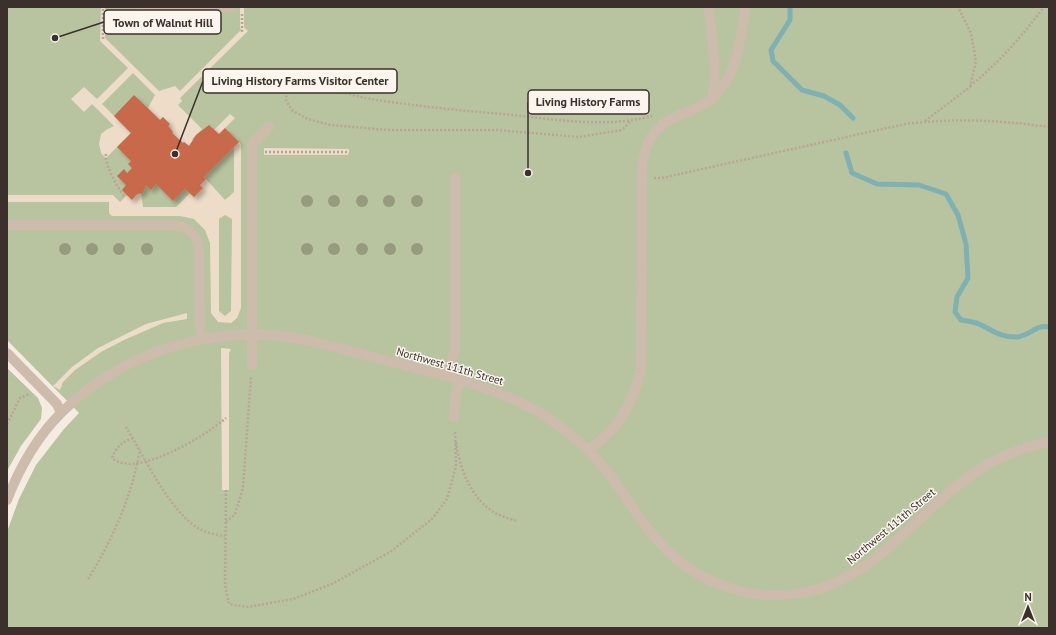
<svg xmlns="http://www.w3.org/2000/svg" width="1056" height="635" viewBox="0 0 1056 635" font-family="'PT Sans',sans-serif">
<defs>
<filter id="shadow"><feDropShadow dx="3.5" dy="3.5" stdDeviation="2" flood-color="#0004"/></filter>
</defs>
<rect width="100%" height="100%" fill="#f4ebe1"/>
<path fill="#b8c4a0" d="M 7,7 L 1049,7 L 1049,628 L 7,628 L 8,529 L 19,499 L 36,465 L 64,429 L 79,413 L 7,340 Z
M 7,368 L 38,398 L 42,408 L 41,419 L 21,446 L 7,471 Z"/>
<path fill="#ecdcc8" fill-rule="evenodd" d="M 101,7 L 105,7 L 105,38 L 159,91 L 175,86 L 180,91 L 242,29 L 240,29 L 240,7 L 244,7 L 244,27 L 248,31 L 180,98 L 182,101 L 178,105 L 202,129 L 192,139 L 194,141 L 189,146 L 184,142 L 183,143 L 172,133 L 173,132 L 163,117 L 160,120 L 148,108 L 155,95 L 133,73 L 102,104 L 131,133 L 106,158 L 101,153 L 99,144 L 101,134 L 106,130 L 114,126 L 92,104 L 84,112 L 71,99 L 84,87 L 97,99 L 128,68 L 100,41 Z
M 230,114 L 235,118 L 219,134 L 214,130 Z
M 239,142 L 241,144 L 241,308 L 237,318 L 231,323 L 218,322 L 211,313 L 210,243 L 205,230 L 194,219 L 180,216 L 112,216 L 109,213 L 109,202 L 7,202 L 7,195 L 113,195 L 120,202 L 127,195 L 132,199 L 137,194 L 141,194 L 143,207 L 176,207 L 190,193 L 194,197 L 200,185 L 206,179 L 225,200 L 234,192 L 234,147 ZM 225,215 L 232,219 L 231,311 L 225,316 L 219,311 L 219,219 Z
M 264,148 L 349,149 L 349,152 L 348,155 L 264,155 Z
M 187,313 L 187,319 L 163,323 L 124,340 L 101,352 L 75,370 L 63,382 L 60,390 L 53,386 L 72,367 L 98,348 L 146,324 Z
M 221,348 L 231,349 L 229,353 L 229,490 L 222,490 Z"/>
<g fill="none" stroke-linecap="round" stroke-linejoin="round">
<path stroke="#7fb0b2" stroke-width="5" d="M 790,7 L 790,20 L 771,50 L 773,61 L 802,90 L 824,96 L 840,105 L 853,118
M 846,153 L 852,173 L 877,184 L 919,185 L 946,194 L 958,215 L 966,244 L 968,278 L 957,297 L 955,312 L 961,320 C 967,321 974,322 979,324 C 992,330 1002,338 1017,337 C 1029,336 1037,324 1049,327"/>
</g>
<path fill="#c8694b" filter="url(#shadow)" d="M 134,95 L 160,120 L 163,117 L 170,124 L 168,126 L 173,132 L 172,133 L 183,143 L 184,142 L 189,146 L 196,135 L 209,125 L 219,134 L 225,128 L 239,142 L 204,177 L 206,179 L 200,185 L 203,188 L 194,197 L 185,189 L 173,201 L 156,184 L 151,190 L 146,185 L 143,193 L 137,194 L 132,200 L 122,190 L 126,185 L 117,176 L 124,169 L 127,173 L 132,168 L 128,164 L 131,161 L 117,147 L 131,133 L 114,116 Z"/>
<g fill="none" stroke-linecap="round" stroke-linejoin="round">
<path stroke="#b9a596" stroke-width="2.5" stroke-dasharray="2 2" stroke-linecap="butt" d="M 242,32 L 242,14
M 103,39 L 103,7
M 970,86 C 999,63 1022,36 1044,7
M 925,121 L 970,87 L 976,61 L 971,33 L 958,7
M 630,122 L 622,130 L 579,137 L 497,130 L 388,130 L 330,125 L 308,119 L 293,111 L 286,101 L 287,88 C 311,82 351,96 377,100 C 422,107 467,111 513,115 C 559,120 606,128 652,116
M 265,152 L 349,152
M 106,154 C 104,164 118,189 125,197
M 654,178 L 662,178 L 905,124 C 954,118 1000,120 1049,127
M 7,424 L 20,398 L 29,394
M 126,427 C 145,457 172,518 204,531 C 211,534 219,535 225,536
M 133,438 C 122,442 116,447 112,458 C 136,479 205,436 226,418
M 456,442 C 460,469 471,500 497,514 C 503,517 511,519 517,521
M 226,490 L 225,585 L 229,604 L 248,607 L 293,599 L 332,584 L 390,552 L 432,519 L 447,499 L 456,466 L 455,430
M 226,522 L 235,514 L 243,488 L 251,377
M 88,579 C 113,539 132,496 140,449"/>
<path stroke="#cdbbac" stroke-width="10" d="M 145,7 L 185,9 L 231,7
M 709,7 C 710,40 719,66 712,99
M 7,225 L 176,225 C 189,228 196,234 199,248 L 200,339
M 7,353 L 57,404 L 61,413
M 252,365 L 252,144 L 269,127
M 447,377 L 455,348 L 455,178
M 454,417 L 455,397 L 460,380
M 588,450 C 619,430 632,404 641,370 L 642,165 C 652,102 696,125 723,86 C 739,65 741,32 746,7
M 7,500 C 19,469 37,437 61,413 C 125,349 219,322 307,340 C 348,350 389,361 430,372 C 467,382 503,392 537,411 C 561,426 583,442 601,464 C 622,488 637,518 659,542 C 696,584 754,604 810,591 C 879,576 922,506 980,469 C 1001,455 1025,447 1049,442"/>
</g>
<g fill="#969b7f">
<circle cx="307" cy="201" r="6"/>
<circle cx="334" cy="201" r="6"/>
<circle cx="362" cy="201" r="6"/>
<circle cx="389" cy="201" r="6"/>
<circle cx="417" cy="201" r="6"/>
<circle cx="65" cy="249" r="6"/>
<circle cx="92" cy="249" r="6"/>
<circle cx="119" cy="249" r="6"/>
<circle cx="147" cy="249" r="6"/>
<circle cx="307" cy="249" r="6"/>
<circle cx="334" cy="249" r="6"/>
<circle cx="362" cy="249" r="6"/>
<circle cx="390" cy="249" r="6"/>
<circle cx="417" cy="249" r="6"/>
</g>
<g text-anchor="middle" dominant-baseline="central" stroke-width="3" stroke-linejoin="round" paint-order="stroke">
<g font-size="11" fill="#3b302b" stroke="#fbf5ee">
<text transform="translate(450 366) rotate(16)">Northwest 111th Street</text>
<text transform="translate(891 526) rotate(-40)">Northwest 111th Street</text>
</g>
</g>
<path fill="none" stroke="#3b302b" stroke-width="1.5" d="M55 38L104 22M175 154L203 81M528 173L528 102"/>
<g fill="#3b302b" stroke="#fbf5ee" stroke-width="1.5">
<circle cx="55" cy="38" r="4"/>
<circle cx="175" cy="154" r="4"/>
<circle cx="528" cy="173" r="4"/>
</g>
<g fill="#fbf5ee" stroke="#3b302b" stroke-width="1.5">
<rect x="104" y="10" width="117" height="24" rx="4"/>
<rect x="203" y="69" width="194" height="24" rx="4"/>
<rect x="528" y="90" width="121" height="24" rx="4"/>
</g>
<g font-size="12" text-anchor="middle" font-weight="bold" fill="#3b302b">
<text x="163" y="27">Town of Walnut Hill</text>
<text x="300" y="85">Living History Farms Visitor Center</text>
<text x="588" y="106">Living History Farms</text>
</g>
<rect width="1056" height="635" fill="none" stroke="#3b302b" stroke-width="16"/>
<g transform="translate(1028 607)" stroke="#fbf5ee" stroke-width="3" paint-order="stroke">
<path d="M0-3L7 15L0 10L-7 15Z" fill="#3b302b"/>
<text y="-6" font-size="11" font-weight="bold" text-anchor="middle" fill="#3b302b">N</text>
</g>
</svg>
